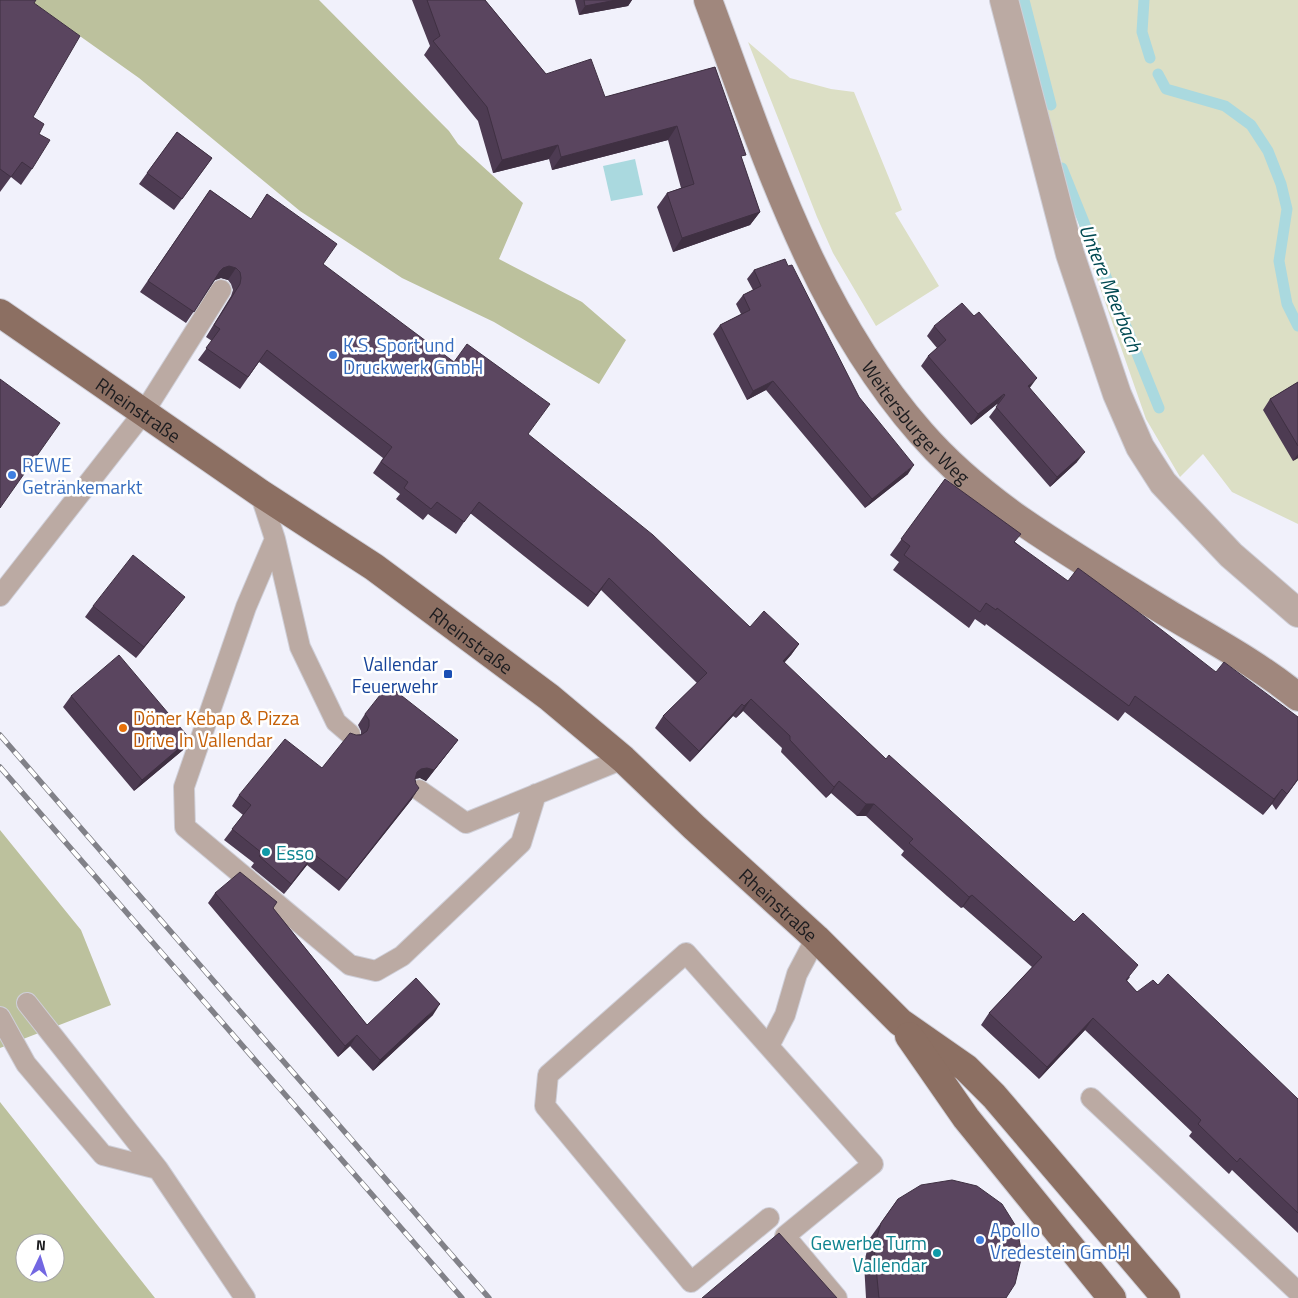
<svg xmlns="http://www.w3.org/2000/svg" width="1298" height="1298" viewBox="0 0 1298 1298" font-family="'Titillium Web',sans-serif">
<rect width="100%" height="100%" fill="#f1f1fb"/>
<path fill="#dcdfc5" d="M 1017,0 L 1298,0 L 1298,524 L 1232,492 L 1203,454 L 1180,477 L 1146,419 L 1082,236 Z
M 748,42 L 790,78 L 831,89 L 854,92 L 902,210 L 895,213 L 939,286 L 876,326 L 833,253 L 817,217 Z"/>
<path fill="#bcc19d" fill-rule="evenodd" d="M 29,0 L 319,0 L 449,131 L 458,144 L 523,203 L 499,259 L 582,302 L 626,340 L 599,384 L 494,322 L 402,278 L 300,211 L 139,78 Z
M 0,830 L 81,930 L 111,1005 L 0,1048 Z
M 0,1102 L 155,1298 L 0,1298 ZM 25,1243 L 55,1243 L 55,1273 L 25,1273 Z"/>
<path fill="#aad9df" d="M 635,159 L 643,195 L 611,201 L 603,166 Z"/>
<g fill="none" stroke-linecap="round" stroke-linejoin="round">
<path stroke="#aad9df" stroke-width="11" d="M 1024,0 L 1051,105
M 1144,0 L 1142,32 L 1150,58
M 1158,74 L 1166,89 L 1225,106 L 1251,125 L 1268,151 L 1281,184 L 1287,209 L 1279,261 L 1287,304 L 1298,326
M 1062,168 L 1159,408"/>
<g stroke="#cfcfd8" stroke-width="22">
<path id="lane" d="M 260,493 L 275,539 L 300,647 L 336,722 L 350,734
M 275,539 L 246,607 L 184,787 L 185,827 L 350,965 L 376,971 L 402,956 L 521,843 L 536,794
M 0,596 L 144,412 L 221,290
M 419,790 L 466,823 L 623,759
M 27,1003 L 158,1169 L 245,1298
M 0,1017 L 26,1064 L 103,1155 L 158,1169
M 769,1046 L 785,1015 L 797,974 L 816,938
M 1091,1098 L 1298,1292
M 769,1218 L 691,1282 L 545,1106 L 548,1075 L 686,953 L 873,1164 L 785,1236 L 837,1298"/>
</g>
<g stroke="#cfcfd8" stroke-width="30">
<path id="street" d="M 1004,0 L 1070,254 L 1117,394 L 1140,447 L 1163,483 L 1231,555 L 1298,613"/>
</g>
<g stroke="#cfcfd8" stroke-width="30">
<g id="secondary">
<path id="s1" d="M 708,0 C 764,150 813,310 921,433 C 948,464 980,491 1013,515 C 1064,551 1121,585 1174,617 C 1216,642 1260,666 1298,697"/>
</g>
</g>
<g stroke="#cfcfd8" stroke-width="30">
<g id="primary">
<path id="s2" d="M 0,313 L 260,493 L 374,567 L 549,697 L 623,759 L 694,827 L 816,938 L 900,1022 L 966,1068 L 994,1096 L 1166,1298"/>
<path d="M 909,1036 L 966,1118 L 1112,1298"/>
</g>
</g>
<use href="#lane" stroke="#bbaaa3" stroke-width="20"/>
<use href="#street" stroke="#bbaaa3" stroke-width="28"/>
<use href="#secondary" stroke="#a0877d" stroke-width="28"/>
<use href="#primary" stroke="#8c6f62" stroke-width="28"/>
<g stroke="#818188" stroke-width="5.5">
<path id="rail" d="M 0,735 L 489,1298
M 0,767 L 462,1298"/>
</g>
<use href="#rail" stroke="#fff" stroke-width="4" stroke-dasharray="11" stroke-linecap="butt"/>
</g>
<path fill="#4d3b52" d="M 0,0 L 34,3 L 33,117 L 39,134 L 32,169 L 21,185 L 11,177 L 0,192 Z
M 412,0 L 485,0 L 546,74 L 605,97 L 715,67 L 742,160 L 760,212 L 750,225 L 673,252 L 657,207 L 667,193 L 681,188 L 668,140 L 552,170 L 549,159 L 493,173 L 478,121 L 424,55 L 430,46 Z
M 575,0 L 632,0 L 628,6 L 579,15 Z
M 177,132 L 212,158 L 174,210 L 139,184 Z
M 210,190 L 251,219 L 267,194 L 323,264 L 528,435 L 750,627 L 799,644 L 791,655 L 784,663 L 886,759 L 1130,977 L 1127,981 L 1137,992 L 1158,985 L 1298,1099 L 1298,1233 L 1232,1170 L 1229,1174 L 1189,1136 L 1192,1132 L 1085,1030 L 1039,1079 L 981,1025 L 989,1013 L 1032,967 L 963,907 L 961,908 L 947,896 L 901,855 L 904,851 L 866,816 L 857,816 L 831,793 L 826,798 L 781,752 L 782,748 L 743,711 L 736,718 L 733,716 L 690,762 L 655,728 L 663,716 L 697,683 L 601,590 L 588,607 L 470,513 L 456,534 L 428,514 L 423,520 L 396,499 L 400,494 L 373,473 L 383,458 L 259,362 L 240,389 L 198,360 L 212,341 L 206,337 L 231,296 L 233,290 L 231,284 L 228,280 L 221,278 L 215,280 L 186,323 L 140,292 Z
M 788,266 L 859,397 L 908,474 L 865,508 L 766,390 L 747,400 L 713,334 L 720,325 L 741,314 L 736,304 L 743,295 L 753,290 L 747,279 L 754,270 Z
M 934,326 L 1030,388 L 1077,462 L 1050,487 L 989,417 L 998,405 L 997,404 L 971,425 L 921,366 L 928,356 L 937,348 L 927,336 Z
M 1298,382 L 1298,458 L 1293,461 L 1263,410 L 1270,399 Z
M 945,479 L 1015,542 L 1298,780 L 1276,810 L 1272,804 L 1263,815 L 1125,712 L 1118,721 L 986,624 L 985,626 L 975,619 L 969,628 L 893,570 L 899,562 L 890,555 Z
M 93,606 L 177,607 L 136,658 L 85,617 Z
M 71,696 L 183,750 L 134,791 L 63,707 Z
M 365,714 L 458,740 L 426,781 L 420,778 L 415,779 L 412,799 L 339,891 L 307,865 L 284,894 L 251,867 L 254,863 L 224,840 L 243,815 L 232,806 L 239,795 L 322,768 L 356,735 L 361,734 L 361,731 L 358,725 Z
M 215,893 L 273,908 L 367,1025 L 433,1015 L 373,1071 L 350,1046 L 338,1057 L 208,903 Z
M 898,1199 L 1006,1298 L 866,1298 L 864,1263 L 870,1238 Z"/>
<path fill="#3f3042" d="M 616,0 L 632,0 L 628,6 L 579,15 L 585,6 Z
M 677,126 L 668,140 L 552,170 L 561,157 Z
M 558,145 L 549,159 L 493,173 L 502,160 Z
M 760,212 L 750,225 L 673,252 L 682,238 Z
M 229,266 L 236,268 L 228,280 L 221,278 L 215,280 L 211,283 L 220,271 L 223,268 Z
M 1037,378 L 1029,389 L 1028,386 Z
M 773,381 L 766,390 L 747,400 L 753,391 Z
M 1004,394 L 997,404 L 971,425 L 978,414 Z
M 1085,452 L 1077,462 L 1050,487 L 1057,477 Z
M 1298,454 L 1298,458 L 1293,461 Z
M 914,465 L 908,474 L 865,508 L 872,499 Z
M 609,578 L 601,590 L 588,607 L 596,595 Z
M 185,597 L 177,607 L 136,658 L 144,647 Z
M 799,644 L 791,655 L 775,673 L 783,661 Z
M 751,699 L 743,711 L 736,718 L 744,706 Z
M 742,704 L 733,716 L 690,762 L 699,751 Z
M 190,739 L 183,750 L 134,791 L 142,780 Z
M 458,740 L 426,781 L 420,778 L 414,779 L 417,772 Z
M 839,781 L 831,793 L 826,798 L 834,787 Z
M 419,788 L 412,799 L 339,891 L 347,880 Z
M 1282,789 L 1272,804 L 1263,815 L 1274,799 Z
M 866,804 L 874,804 L 866,816 L 857,816 Z
M 314,854 L 307,865 L 284,894 L 291,884 Z
M 972,895 L 963,907 L 961,908 L 969,897 Z
M 440,1004 L 433,1015 L 373,1071 L 380,1060 Z
M 1093,1018 L 1085,1030 L 1039,1079 L 1047,1067 Z
M 357,1035 L 350,1046 L 338,1057 L 345,1046 Z"/>
<path fill="#5a455f" stroke="#3f3042" d="M 0,0 L 36,0 L 34,3 L 80,36 L 33,117 L 44,124 L 39,134 L 50,140 L 32,169 L 22,162 L 11,177 L 0,169 Z
M 427,0 L 485,0 L 546,74 L 591,59 L 605,97 L 715,67 L 746,155 L 741,156 L 760,212 L 682,238 L 667,193 L 694,184 L 677,126 L 561,157 L 558,145 L 502,160 L 487,107 L 433,41 L 440,36 Z
M 584,0 L 616,0 L 585,6 Z
M 177,132 L 212,158 L 182,199 L 147,173 Z
M 210,190 L 251,219 L 267,194 L 337,244 L 323,264 L 454,362 L 467,344 L 550,404 L 528,434 L 653,535 L 750,627 L 764,611 L 799,644 L 783,661 L 886,759 L 889,755 L 1074,922 L 1083,913 L 1138,965 L 1126,980 L 1137,992 L 1153,980 L 1158,985 L 1168,974 L 1298,1099 L 1298,1213 L 1240,1158 L 1237,1162 L 1198,1124 L 1201,1120 L 1093,1018 L 1047,1067 L 989,1013 L 1042,957 L 972,895 L 969,897 L 955,884 L 909,843 L 913,839 L 874,804 L 866,804 L 839,781 L 834,787 L 790,740 L 790,736 L 751,699 L 744,706 L 742,704 L 699,751 L 663,716 L 707,673 L 609,578 L 596,595 L 479,502 L 464,522 L 437,502 L 431,509 L 404,488 L 408,482 L 381,462 L 392,447 L 267,350 L 248,377 L 206,348 L 220,329 L 214,325 L 240,284 L 241,278 L 240,272 L 236,268 L 229,266 L 223,268 L 220,271 L 194,312 L 148,281 Z
M 785,259 L 788,266 L 792,265 L 859,397 L 914,465 L 872,499 L 773,381 L 753,391 L 720,325 L 750,310 L 743,295 L 761,286 L 754,270 Z
M 962,303 L 974,316 L 979,312 L 1037,378 L 1028,386 L 1085,452 L 1057,477 L 996,407 L 1005,395 L 1004,394 L 978,414 L 928,356 L 946,340 L 934,326 Z
M 0,379 L 60,423 L 0,508 Z
M 1298,382 L 1298,446 L 1270,399 Z
M 945,479 L 1021,534 L 1014,542 L 1068,581 L 1078,568 L 1145,617 L 1216,672 L 1224,662 L 1298,717 L 1298,779 L 1287,794 L 1282,789 L 1274,799 L 1135,696 L 1129,706 L 997,608 L 996,610 L 986,603 L 980,612 L 904,555 L 910,546 L 901,539 Z
M 133,555 L 185,597 L 144,647 L 93,606 Z
M 119,655 L 190,739 L 142,780 L 71,696 Z
M 388,685 L 458,740 L 434,770 L 427,768 L 421,769 L 417,772 L 415,779 L 416,784 L 419,788 L 347,880 L 314,854 L 291,884 L 259,856 L 262,853 L 232,829 L 251,805 L 239,795 L 285,739 L 322,768 L 350,733 L 356,735 L 361,735 L 367,731 L 369,726 L 369,720 L 365,714 Z
M 240,872 L 277,902 L 273,908 L 367,1025 L 416,978 L 440,1004 L 380,1060 L 357,1035 L 345,1046 L 215,893 Z
M 952,1180 L 977,1186 L 1002,1204 L 1017,1228 L 1022,1255 L 1015,1284 L 1006,1298 L 879,1298 L 874,1247 L 881,1223 L 898,1199 L 921,1185 Z
M 779,1233 L 837,1298 L 702,1298 Z"/>
<g fill="#3f7fe0" stroke="#fff" stroke-width="2">
<circle cx="333" cy="355" r="5"/>
<circle cx="12" cy="475" r="5"/>
<circle cx="980" cy="1240" r="5"/>
</g>
<rect fill="#1a4fb4" stroke="#fff" stroke-width="2" x="443" y="669" width="10" height="10" rx="2.5"/>
<circle fill="#e8710a" stroke="#fff" stroke-width="2" cx="123" cy="728" r="5"/>
<g fill="#0f9aa8" stroke="#fff" stroke-width="2">
<circle cx="266" cy="852" r="5"/>
<circle cx="937" cy="1253" r="5"/>
</g>
<g text-anchor="middle" dominant-baseline="central" stroke-width="5" stroke-linejoin="round" paint-order="stroke">
<g font-size="19" fill="#366cbe" stroke="#fff" text-anchor="start">
<text x="343" y="344">K.S. Sport und<tspan x="343" dy="22">Druckwerk GmbH</tspan></text>
<text x="22" y="464">REWE<tspan x="22" dy="22">Getränkemarkt</tspan></text>
<text x="990" y="1229">Apollo<tspan x="990" dy="22">Vredestein GmbH</tspan></text>
</g>
<g font-size="19" fill="#1c1c1f" stroke="#fff">
<text stroke="none"><textPath href="#s2" startOffset="169">Rheinstraße</textPath></text>
<text stroke="none"><textPath href="#s1" startOffset="474">Weitersburger Weg</textPath></text>
<text stroke="none"><textPath href="#s2" startOffset="574">Rheinstraße</textPath></text>
<text stroke="none"><textPath href="#s2" startOffset="980">Rheinstraße</textPath></text>
</g>
<g font-size="19" fill="#164399" stroke="#fff" text-anchor="end">
<text x="438" y="663">Vallendar<tspan x="438" dy="22">Feuerwehr</tspan></text>
</g>
<g font-size="19" fill="#c56008" stroke="#fff" text-anchor="start">
<text x="133" y="717">Döner Kebap &amp; Pizza<tspan x="133" dy="22">Drive In Vallendar</tspan></text>
</g>
<g font-size="19" fill="#0d838f" stroke="#fff" text-anchor="start">
<text x="276" y="852">Esso</text>
<text x="927" y="1242" text-anchor="end">Gewerbe Turm<tspan x="927" dy="22">Vallendar</tspan></text>
</g>
<g font-size="20" font-style="italic" fill="#004951" stroke="#fff">
<text transform="translate(1111 288) rotate(68)">Untere Meerbach</text>
</g>
</g>
<g transform="translate(40 1258) rotate(4)"><circle r="24" fill="#ffffff" stroke="#a4a4a5"/>
<path d="M0-4L9 19L0 12L-9 19Z" fill="#7367e2"/>
<text y="-8" font-size="14" font-weight="bold" text-anchor="middle" fill="#1c1c1f">N</text>
</g>
</svg>
